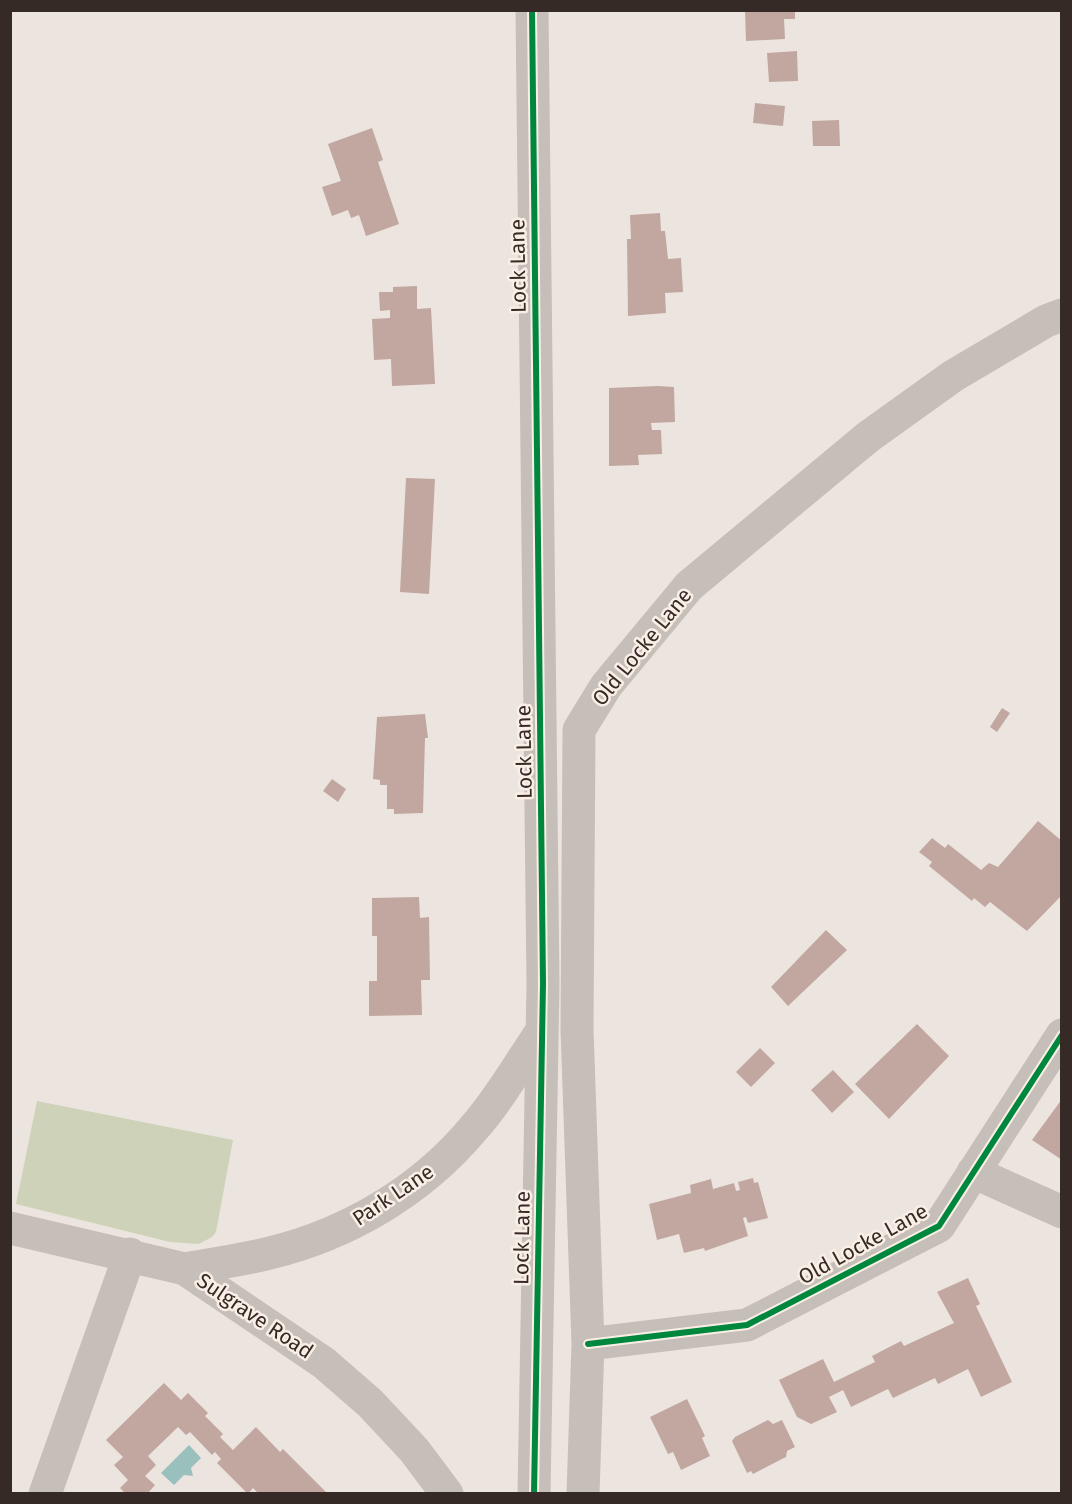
<svg xmlns="http://www.w3.org/2000/svg" width="1072" height="1504" viewBox="0 0 1072 1504" font-family="'Fira Sans',sans-serif">
<rect width="100%" height="100%" fill="#ece5df"/>
<path fill="#ced2b8" d="M 37,1101 L 233,1140 L 216,1232 L 212,1237 L 199,1244 L 170,1242 L 16,1204 Z"/>
<path fill="#9ac0bd" d="M 189,1445 L 201,1458 L 191,1468 L 193,1476 L 184,1475 L 174,1485 L 161,1473 Z"/>
<path fill="#c1a7a0" d="M 745,10 L 795,10 L 795,19 L 784,19 L 785,39 L 746,41 Z
M 797,51 L 798,81 L 769,82 L 767,53 Z
M 755,103 L 785,106 L 783,126 L 753,123 Z
M 839,120 L 840,146 L 813,146 L 812,121 Z
M 372,128 L 383,160 L 378,162 L 399,224 L 366,236 L 359,215 L 351,218 L 348,210 L 332,216 L 322,187 L 341,181 L 328,144 Z
M 660,213 L 661,231 L 665,231 L 668,259 L 681,258 L 683,292 L 665,293 L 666,313 L 628,316 L 627,239 L 631,239 L 630,215 Z
M 417,286 L 417,309 L 431,308 L 435,384 L 392,386 L 391,359 L 374,360 L 372,319 L 390,318 L 390,310 L 380,311 L 379,292 L 393,292 L 393,287 Z
M 658,386 L 674,387 L 675,422 L 651,423 L 652,430 L 661,430 L 662,454 L 638,455 L 639,465 L 609,466 L 609,388 Z
M 406,478 L 435,479 L 429,594 L 400,592 Z
M 1002,708 L 1010,713 L 997,732 L 990,727 Z
M 425,714 L 428,738 L 425,738 L 423,813 L 394,814 L 394,809 L 387,809 L 387,785 L 380,785 L 380,780 L 373,779 L 377,717 Z
M 332,779 L 346,789 L 338,802 L 323,791 Z
M 1038,821 L 1062,841 L 1062,895 L 1027,931 L 990,902 L 985,907 L 974,898 L 972,901 L 929,866 L 932,862 L 919,852 L 932,838 L 945,848 L 948,844 L 981,870 L 989,863 L 998,867 Z
M 419,897 L 420,918 L 429,917 L 430,980 L 421,980 L 422,1015 L 369,1016 L 369,981 L 377,981 L 377,936 L 372,936 L 372,898 Z
M 826,930 L 847,950 L 788,1006 L 771,987 Z
M 917,1024 L 949,1056 L 889,1119 L 855,1084 Z
M 760,1048 L 775,1063 L 751,1087 L 736,1072 Z
M 833,1070 L 854,1092 L 832,1113 L 811,1090 Z
M 1062,1099 L 1062,1160 L 1032,1140 Z
M 753,1178 L 754,1183 L 758,1182 L 768,1218 L 748,1223 L 746,1217 L 743,1218 L 748,1236 L 705,1251 L 704,1248 L 684,1253 L 679,1234 L 657,1240 L 649,1204 L 691,1193 L 690,1185 L 711,1179 L 713,1189 L 734,1183 L 736,1191 L 740,1190 L 738,1182 Z
M 968,1278 L 980,1304 L 976,1306 L 1012,1382 L 981,1397 L 968,1369 L 938,1384 L 935,1378 L 893,1398 L 888,1389 L 851,1407 L 843,1390 L 829,1397 L 837,1412 L 811,1424 L 797,1417 L 779,1380 L 823,1359 L 834,1382 L 875,1362 L 872,1356 L 901,1341 L 904,1346 L 954,1323 L 937,1292 Z
M 164,1383 L 181,1400 L 188,1393 L 208,1413 L 205,1416 L 223,1434 L 220,1437 L 233,1450 L 256,1427 L 280,1452 L 283,1449 L 326,1492 L 259,1494 L 253,1488 L 248,1494 L 217,1463 L 221,1459 L 215,1452 L 212,1455 L 190,1432 L 186,1435 L 178,1427 L 148,1456 L 156,1465 L 145,1476 L 155,1485 L 147,1494 L 126,1494 L 120,1488 L 128,1480 L 114,1465 L 123,1457 L 106,1440 Z
M 687,1399 L 705,1436 L 702,1438 L 710,1456 L 681,1470 L 673,1452 L 668,1454 L 650,1417 Z
M 768,1420 L 773,1424 L 782,1420 L 795,1447 L 787,1451 L 786,1457 L 753,1474 L 751,1471 L 747,1473 L 732,1441 L 735,1437 Z"/>
<g fill="none" stroke-linecap="round" stroke-linejoin="round">
<path stroke="#c6beb8" stroke-width="33" d="M 532,10 L 543,984 L 534,1494
M 973,1172 L 1062,1212
M 10,1228 L 185,1269 L 324,1363 L 370,1403 L 414,1450 L 447,1494
M 185,1269 C 213,1264 242,1260 270,1253 C 348,1234 421,1191 473,1129 C 499,1100 519,1064 541,1032
M 588,1344 L 747,1325 L 939,1226 L 1062,1035
M 45,1494 L 130,1254
M 583,1494 L 588,1344 L 577,1029 L 579,730 L 606,686 L 689,586 L 868,437 L 953,376 L 1046,321 L 1062,315"/>
<g stroke="#faefe6" stroke-width="10">
<path id="cycleway" d="M 532,10 L 543,984 L 534,1494
M 588,1344 L 747,1325 L 939,1226 L 1062,1035"/>
</g>
<use href="#cycleway" stroke="#00873e" stroke-width="6"/>
</g>
<g text-anchor="middle" dominant-baseline="central" stroke-width="5" stroke-linejoin="round" paint-order="stroke">
<g font-size="21" fill="#362a26" stroke="#faefe6">
<text transform="translate(518 266) rotate(-91)">Lock Lane</text>
<text transform="translate(642 647) rotate(-51)">Old Locke Lane</text>
<text transform="translate(524 752) rotate(-91)">Lock Lane</text>
<text transform="translate(393 1195) rotate(-34)">Park Lane</text>
<text transform="translate(522 1238) rotate(-89)">Lock Lane</text>
<text transform="translate(863 1244) rotate(-29)">Old Locke Lane</text>
<text transform="translate(255 1316) rotate(34)">Sulgrave Road</text>
</g>
</g>
<rect width="1072" height="1504" fill="none" stroke="#362a26" stroke-width="24"/>
</svg>
